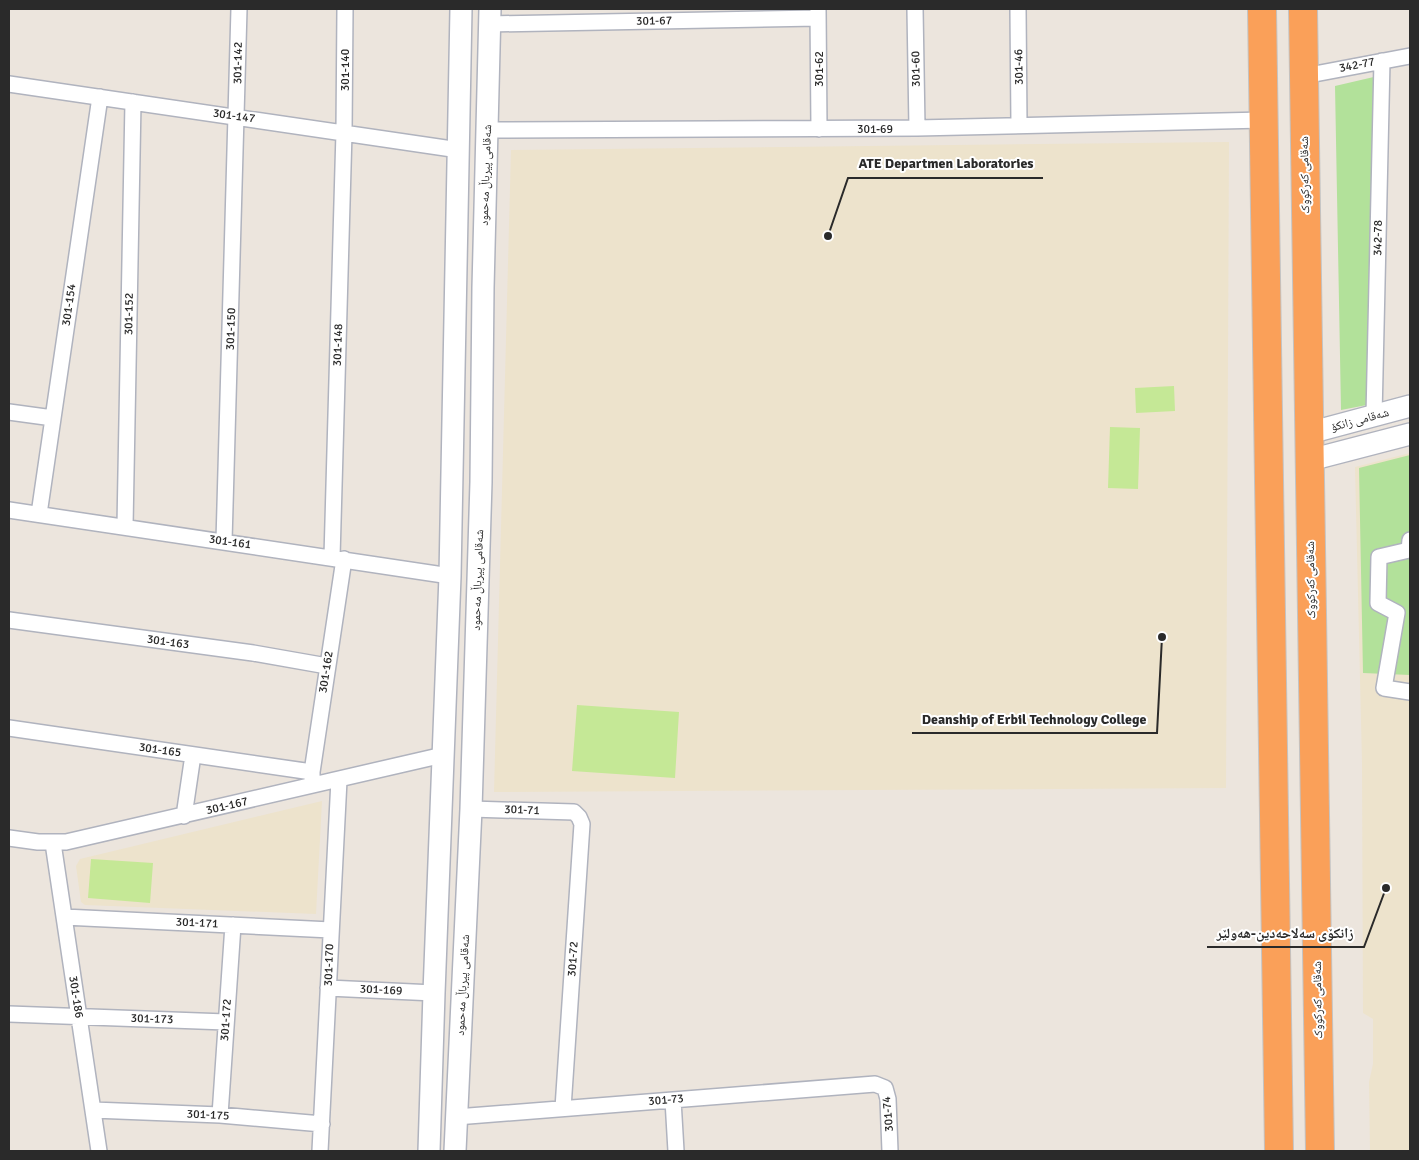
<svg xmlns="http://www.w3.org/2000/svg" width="1419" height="1160" viewBox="0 0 1419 1160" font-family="Signika,'Noto Naskh Arabic',sans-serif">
<rect width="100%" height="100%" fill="#ece5dd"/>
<path fill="#ede3cc" d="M 1229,142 L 1226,788 L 494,792 L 511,150 Z
M 1410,453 L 1410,1151 L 1370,1151 L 1369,1082 L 1373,1064 L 1373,1019 L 1363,1013 L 1362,763 L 1355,467 Z
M 322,801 L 316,914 L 85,905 L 81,902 L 76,866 L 80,859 Z"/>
<path fill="#b2e19a" d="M 1378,76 L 1372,404 L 1341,410 L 1335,86 Z
M 1410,455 L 1410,675 L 1363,673 L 1359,468 Z"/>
<path fill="#c5e896" d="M 1174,386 L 1175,411 L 1136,413 L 1135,388 Z
M 1110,427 L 1140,428 L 1138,489 L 1108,488 Z
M 577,705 L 679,712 L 675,778 L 572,771 Z
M 91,859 L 153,863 L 150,903 L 88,898 Z"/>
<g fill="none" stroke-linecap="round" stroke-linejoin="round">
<g stroke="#b0b3be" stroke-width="18">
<path id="street" d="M 818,9 L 819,129
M 915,9 L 917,128
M 1018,9 L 1019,125
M 489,24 L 818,18
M 1304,76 L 1410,56
M 9,84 L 459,150
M 487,130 L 917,128 L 1264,120
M 9,412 L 53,418
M 1374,416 L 1382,61
M 9,510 L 450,576
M 39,514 L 100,97
M 125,526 L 133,102
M 1410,540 L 1409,550 L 1379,557 L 1378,603 L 1397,613 L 1384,688 L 1410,692
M 224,541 L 239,9
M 332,557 L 344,132 L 345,9
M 9,620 L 253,653 L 327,666
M 9,728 L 312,772
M 312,783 L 312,772 L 344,559
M 471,809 L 574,812 L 579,817 L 582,824 L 563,1108
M 184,816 L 193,755
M 9,838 L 38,842 L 66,842 L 443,755
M 53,843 L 99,1151
M 64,917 L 331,930
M 328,988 L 434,993
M 9,1014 L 226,1022
M 673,1100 L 676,1151
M 93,1110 L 220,1115 L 322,1124
M 220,1115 L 233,925
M 456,1117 L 875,1084 L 885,1088 L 888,1099 L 890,1151
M 320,1151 L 339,780"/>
</g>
<g stroke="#b0b3be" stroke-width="24">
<path id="secondary" d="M 1309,433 L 1410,406
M 1310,460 L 1410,434
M 429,1151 L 434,993 L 450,576 L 461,9
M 455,1151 L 471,809 L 481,482 L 483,288 L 490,9"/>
</g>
<g stroke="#c3c3c3" stroke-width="30">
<path id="highway" d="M 1262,9 L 1279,1151
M 1303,9 L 1320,1151"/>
</g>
<use href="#street" stroke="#fff" stroke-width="15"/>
<use href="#secondary" stroke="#fff" stroke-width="21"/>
<use href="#highway" stroke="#faa059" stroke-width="28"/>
</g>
<g text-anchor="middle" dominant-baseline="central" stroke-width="4" stroke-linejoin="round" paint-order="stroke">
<g font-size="12" fill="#2a2a2a" stroke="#fff">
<text transform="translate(654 21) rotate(-1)">301-67</text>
<text transform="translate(238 63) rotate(-89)">301-142</text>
<text transform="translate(1357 65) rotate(-11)">342-77</text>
<text transform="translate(1019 67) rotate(-91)">301-46</text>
<text transform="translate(819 69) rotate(-90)">301-62</text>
<text transform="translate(916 69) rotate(-91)">301-60</text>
<text transform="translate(345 70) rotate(-90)">301-140</text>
<text transform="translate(234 116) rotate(8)">301-147</text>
<text x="875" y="129">301-69</text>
<text transform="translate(486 175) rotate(-88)">شەقامی پیرباڵ مەحمود</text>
<text transform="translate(1305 175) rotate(-91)">شەقامی کەرکووک</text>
<text transform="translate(1378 238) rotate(-89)">342-78</text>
<text transform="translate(69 305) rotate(-82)">301-154</text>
<text transform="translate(129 314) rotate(-89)">301-152</text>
<text transform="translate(231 329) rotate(-88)">301-150</text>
<text transform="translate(338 345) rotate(-88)">301-148</text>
<text transform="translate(1360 420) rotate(-15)">شەقامی زانکۆ</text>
<text transform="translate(230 542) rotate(8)">301-161</text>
<text transform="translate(478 580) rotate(-88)">شەقامی پیرباڵ مەحمود</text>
<text transform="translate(1311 580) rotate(-91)">شەقامی کەرکووک</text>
<text transform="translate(168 642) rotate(8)">301-163</text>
<text transform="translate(326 672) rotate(-81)">301-162</text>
<text transform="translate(160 750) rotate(8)">301-165</text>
<text transform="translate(227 806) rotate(-13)">301-167</text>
<text transform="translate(522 810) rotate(2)">301-71</text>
<text transform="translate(197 923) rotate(3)">301-171</text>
<text transform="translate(573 959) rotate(-86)">301-72</text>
<text transform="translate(329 965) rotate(-88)">301-170</text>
<text transform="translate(463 985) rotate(-87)">شەقامی پیرباڵ مەحمود</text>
<text transform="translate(381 990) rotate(3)">301-169</text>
<text transform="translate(76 997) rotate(81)">301-186</text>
<text transform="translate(1318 1000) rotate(-91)">شەقامی کەرکووک</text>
<text transform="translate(152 1019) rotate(2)">301-173</text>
<text transform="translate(226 1020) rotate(-86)">301-172</text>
<text transform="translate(666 1100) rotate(-5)">301-73</text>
<text transform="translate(888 1114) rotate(-95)">301-74</text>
<text transform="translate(208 1115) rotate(3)">301-175</text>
</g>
</g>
<path fill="none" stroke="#2a2a2a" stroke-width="2" d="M828 236L848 178H1043M1162 637L1157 733H912M1386 888L1364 947H1207"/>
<g fill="#2a2a2a" stroke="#fff" stroke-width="2">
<circle cx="828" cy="236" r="5"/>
<circle cx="1162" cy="637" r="5"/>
<circle cx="1386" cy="888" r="5"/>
</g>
<g font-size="14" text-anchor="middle" font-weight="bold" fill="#2a2a2a" stroke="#fff" stroke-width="4" stroke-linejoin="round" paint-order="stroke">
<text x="946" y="168">ATE Departmen Laboratories</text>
<text x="1034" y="724">Deanship of Erbil Technology College</text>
<text x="1285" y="938">زانکۆی سەلاحەدین-هەولێر</text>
</g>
<rect width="1419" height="1160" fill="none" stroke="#2a2a2a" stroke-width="20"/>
</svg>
